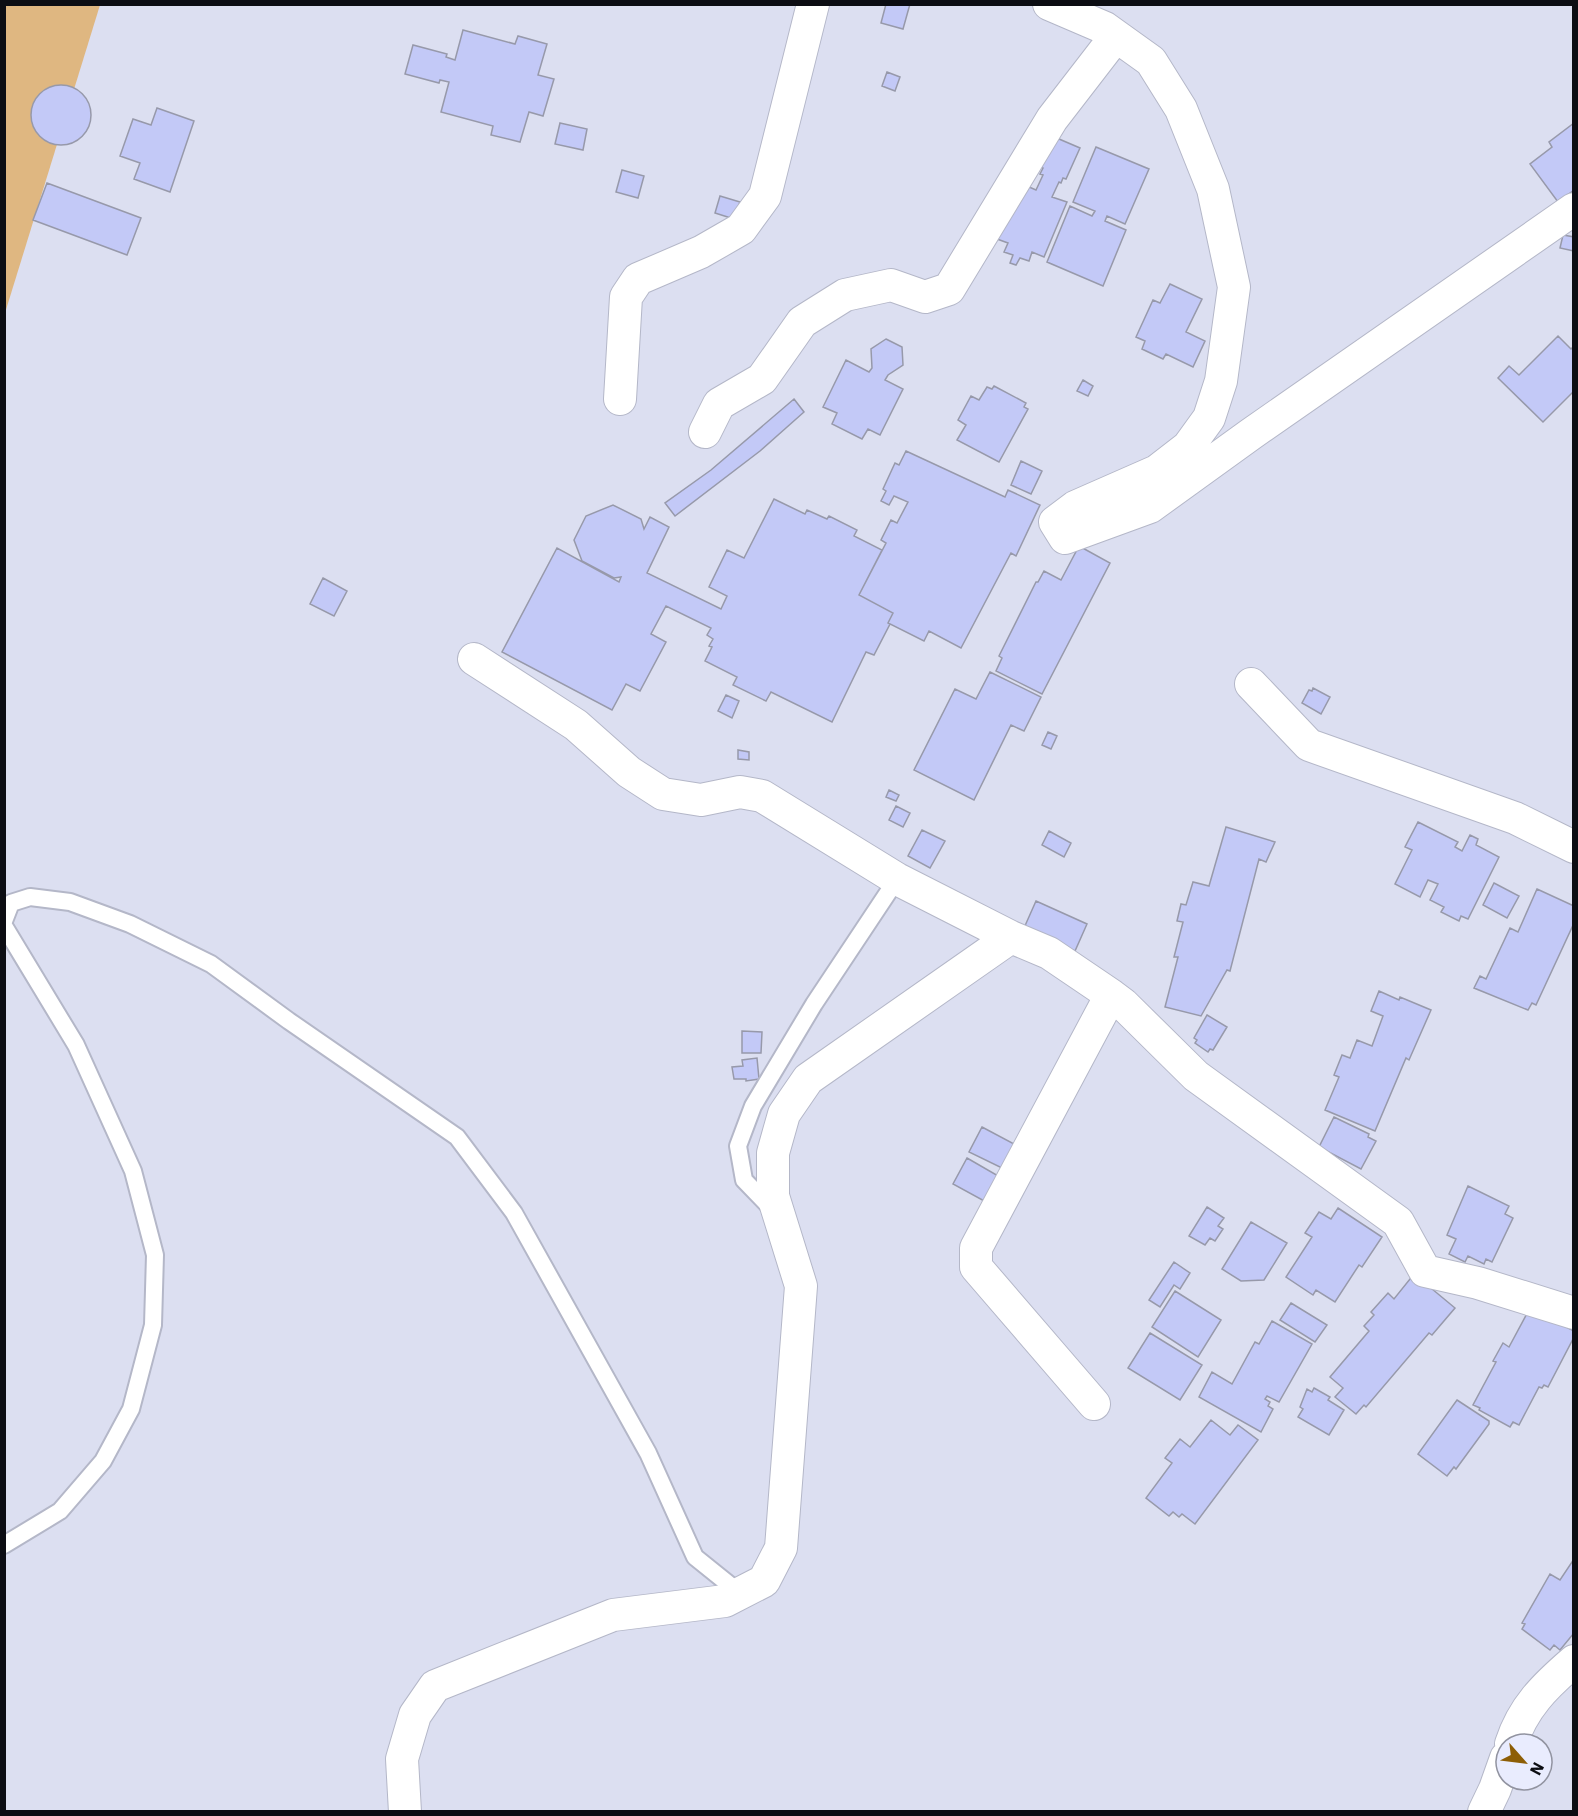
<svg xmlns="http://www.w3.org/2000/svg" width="1578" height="1816" viewBox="0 0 1578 1816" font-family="'IBM Plex Sans',sans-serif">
<rect width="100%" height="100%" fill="#dcdff1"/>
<path fill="#dfb781" d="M 5,5 L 100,5 L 5,313 Z"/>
<path fill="#c3c9f7" stroke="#9799aa" stroke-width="1.5" d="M 886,4 L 910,4 L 903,29 L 881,23 Z
M 463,30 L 515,44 L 518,36 L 547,44 L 538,75 L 554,79 L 543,116 L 529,112 L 520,142 L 491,135 L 493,126 L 441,112 L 449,82 L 440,80 L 439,83 L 405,74 L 413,45 L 447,54 L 446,57 L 455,60 Z
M 887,72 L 900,77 L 895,91 L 882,86 Z
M31 115a30 30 0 1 1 60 0a30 30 0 1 1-60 0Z
M 157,108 L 194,121 L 170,192 L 134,179 L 140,163 L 120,156 L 133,119 L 151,125 Z
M 560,123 L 587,129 L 583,150 L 555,144 Z
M 1574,123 L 1574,190 L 1558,202 L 1530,164 L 1552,147 L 1549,142 Z
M 1052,136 L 1080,148 L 1066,179 L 1063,178 L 1061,183 L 1059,182 L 1052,197 L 1067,202 L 1044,257 L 1032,252 L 1029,261 L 1020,258 L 1016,265 L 1010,263 L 1013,255 L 1004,252 L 1008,243 L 997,239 L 1020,183 L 1036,190 L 1043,175 L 1040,174 L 1043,168 L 1039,166 Z
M 1096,147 L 1149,169 L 1125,224 L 1107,216 L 1105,221 L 1126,230 L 1103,286 L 1047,262 L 1070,206 L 1092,216 L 1095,211 L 1073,202 Z
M 622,170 L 644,176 L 638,198 L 616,192 Z
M 47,183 L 141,218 L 127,255 L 33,220 Z
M 720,196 L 740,202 L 734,219 L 715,213 Z
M 1563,235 L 1574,237 L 1574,251 L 1560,248 Z
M 1170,284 L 1202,299 L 1186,332 L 1205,341 L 1193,367 L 1166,354 L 1163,359 L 1142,349 L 1145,341 L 1136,337 L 1153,300 L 1160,303 Z
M 1558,336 L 1571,349 L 1574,346 L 1574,391 L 1543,422 L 1498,378 L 1509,366 L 1519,375 Z
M 886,339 L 902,347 L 903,365 L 888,375 L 885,380 L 903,389 L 880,435 L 868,429 L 862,439 L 832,424 L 837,413 L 823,407 L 846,360 L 869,372 L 872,368 L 871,349 Z
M 1083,380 L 1093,386 L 1088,396 L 1077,391 Z
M 994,386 L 1026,403 L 1024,407 L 1028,409 L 999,462 L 957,440 L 966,425 L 958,420 L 971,396 L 979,400 L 987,387 L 992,389 Z
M 794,399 L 804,412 L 760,451 L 675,516 L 665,503 L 711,470 Z
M 906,451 L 1005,497 L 1008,490 L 1040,505 L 1016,556 L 1011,553 L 961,648 L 929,631 L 924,641 L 888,623 L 893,613 L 859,595 L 886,543 L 881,540 L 891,520 L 897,523 L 908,502 L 894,496 L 889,505 L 881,501 L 886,491 L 883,489 L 895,463 L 899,465 Z
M 1021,461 L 1042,471 L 1031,494 L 1011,485 Z
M 774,499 L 805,514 L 807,510 L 827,519 L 829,516 L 857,530 L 854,536 L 882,550 L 859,595 L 893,613 L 888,623 L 890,624 L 874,655 L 866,652 L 832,722 L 771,692 L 766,701 L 733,685 L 737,677 L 705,661 L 712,647 L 709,646 L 713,639 L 707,635 L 711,628 L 666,606 L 651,634 L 666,642 L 640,691 L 626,684 L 612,710 L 502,652 L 557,548 L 619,582 L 621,577 L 614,578 L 582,561 L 574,540 L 586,516 L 613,505 L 641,519 L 644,529 L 650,517 L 669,527 L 647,573 L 721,609 L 727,596 L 709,587 L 727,550 L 744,558 Z
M 1079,546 L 1110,563 L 1042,694 L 996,671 L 1002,658 L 999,656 L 1036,582 L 1038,582 L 1044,571 L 1061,580 Z
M 323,578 L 347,591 L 334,616 L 310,604 Z
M 990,672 L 1041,697 L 1024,731 L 1011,725 L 974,800 L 914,770 L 955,689 L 976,699 Z
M 1313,688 L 1330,697 L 1321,714 L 1302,703 L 1309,690 L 1312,691 Z
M 726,695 L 739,701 L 732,718 L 718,711 Z
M 1048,732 L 1057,736 L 1051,749 L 1042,745 Z
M 738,750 L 749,752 L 749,760 L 738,759 Z
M 889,790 L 899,795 L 896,801 L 886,797 Z
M 896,806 L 910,813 L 903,827 L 889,820 Z
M 1418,822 L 1458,842 L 1455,847 L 1462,851 L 1470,835 L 1478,839 L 1476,845 L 1499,857 L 1468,919 L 1461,916 L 1459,921 L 1441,912 L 1444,907 L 1430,900 L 1438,884 L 1428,880 L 1420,897 L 1395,884 L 1412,850 L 1405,847 Z
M 1226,827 L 1275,842 L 1266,862 L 1259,859 L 1230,971 L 1227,970 L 1201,1016 L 1165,1007 L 1178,957 L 1174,957 L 1183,922 L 1177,921 L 1181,904 L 1186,905 L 1193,882 L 1209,886 Z
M 922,830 L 945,841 L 930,868 L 908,856 Z
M 1049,831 L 1071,843 L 1064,857 L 1042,845 Z
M 1494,883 L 1519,896 L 1507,918 L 1483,905 Z
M 1537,889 L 1574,906 L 1574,923 L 1536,1005 L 1532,1003 L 1528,1010 L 1474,988 L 1480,976 L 1486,979 L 1510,928 L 1518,932 Z
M 1036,901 L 1087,924 L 1075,951 L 1024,928 Z
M 1379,991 L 1399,1000 L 1400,997 L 1431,1010 L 1409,1060 L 1406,1058 L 1375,1131 L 1325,1110 L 1339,1077 L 1334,1075 L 1342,1055 L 1350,1058 L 1357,1040 L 1372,1046 L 1383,1016 L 1371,1011 Z
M 1207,1015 L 1227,1027 L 1213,1050 L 1210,1049 L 1208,1052 L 1195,1043 L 1197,1040 L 1194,1038 Z
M 742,1031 L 762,1032 L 761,1053 L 742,1053 Z
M 757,1058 L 759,1079 L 746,1081 L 746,1079 L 734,1079 L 732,1067 L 743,1066 L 742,1060 Z
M 1334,1117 L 1369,1134 L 1368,1137 L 1376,1141 L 1361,1169 L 1319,1147 Z
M 982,1127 L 1016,1145 L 1004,1169 L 969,1152 Z
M 967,1158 L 1000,1177 L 986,1202 L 953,1184 Z
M 1468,1186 L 1509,1206 L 1505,1214 L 1513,1218 L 1492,1262 L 1486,1259 L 1484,1264 L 1468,1256 L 1465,1262 L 1449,1254 L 1456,1239 L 1447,1235 Z
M 1207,1207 L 1224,1218 L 1218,1226 L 1223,1229 L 1215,1241 L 1210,1238 L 1205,1245 L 1189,1236 Z
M 1338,1208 L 1382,1237 L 1362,1267 L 1359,1265 L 1335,1302 L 1316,1290 L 1313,1295 L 1286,1277 L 1312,1237 L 1305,1233 L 1319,1212 L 1331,1219 Z
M 1251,1222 L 1287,1243 L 1264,1280 L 1241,1281 L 1222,1269 Z
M 1174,1262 L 1190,1273 L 1180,1289 L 1174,1285 L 1160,1307 L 1149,1300 Z
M 1414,1274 L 1455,1308 L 1432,1335 L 1429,1333 L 1366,1407 L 1364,1405 L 1356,1414 L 1335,1397 L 1343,1388 L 1330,1377 L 1369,1331 L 1364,1326 L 1374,1315 L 1371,1312 L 1388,1293 L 1394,1299 Z
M 1175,1291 L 1221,1320 L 1198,1357 L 1152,1327 Z
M 1291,1303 L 1327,1325 L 1315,1342 L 1280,1320 Z
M 1530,1308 L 1574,1331 L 1574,1337 L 1548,1387 L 1544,1385 L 1542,1388 L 1539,1387 L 1519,1425 L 1513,1422 L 1510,1427 L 1479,1410 L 1480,1408 L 1473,1405 L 1496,1362 L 1493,1361 L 1503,1343 L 1509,1347 Z
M 1272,1321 L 1312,1344 L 1279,1402 L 1267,1396 L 1265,1399 L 1270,1402 L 1268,1406 L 1273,1409 L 1261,1432 L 1199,1397 L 1212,1372 L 1232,1384 L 1255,1342 L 1259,1344 Z
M 1150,1333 L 1202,1365 L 1180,1400 L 1128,1368 Z
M 1314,1388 L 1330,1397 L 1328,1400 L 1344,1410 L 1329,1435 L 1298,1417 L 1303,1409 L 1300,1407 L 1307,1389 L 1312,1392 Z
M 1457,1400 L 1489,1421 L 1489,1424 L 1456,1469 L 1454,1467 L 1447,1476 L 1418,1454 Z
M 1211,1420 L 1230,1435 L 1238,1425 L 1258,1440 L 1195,1524 L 1182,1514 L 1179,1517 L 1173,1512 L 1169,1516 L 1146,1498 L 1172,1463 L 1165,1458 L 1180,1439 L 1190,1447 Z
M 1574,1559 L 1574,1633 L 1560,1650 L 1554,1645 L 1550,1650 L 1522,1629 L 1525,1624 L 1522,1623 L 1550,1574 L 1560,1580 Z"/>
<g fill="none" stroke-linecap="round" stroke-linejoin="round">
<g stroke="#b4b7c8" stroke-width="20">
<path id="service" d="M 4,921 L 11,903 L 30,897 L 70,902 L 130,924 L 211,964 L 289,1021 L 457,1137 L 514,1213 L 648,1453 L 695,1557 L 741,1594
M 4,926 L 76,1045 L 133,1171 L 155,1255 L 153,1325 L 131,1409 L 103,1461 L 60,1511 L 4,1545
M 772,1209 L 744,1180 L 738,1146 L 753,1106 L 814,1004 L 897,879"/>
</g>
<g stroke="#b4b7c8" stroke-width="34">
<path id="minor" d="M 1049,4 L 1105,28 L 1151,61 L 1181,109 L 1213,189 L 1234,287 L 1221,381 L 1209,418 L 1188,447 L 1157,471 L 1075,507 L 1055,522 L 1065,538 L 1150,507 L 1251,434 L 1574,209
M 620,399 L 626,297 L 638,279 L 701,252 L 741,229 L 765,196 L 813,4
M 705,432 L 719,404 L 762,379 L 802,322 L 845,295 L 891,285 L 925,297 L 949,289 L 1052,119 L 1116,36
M 474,659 L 576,725 L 629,772 L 663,794 L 701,800 L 740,792 L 762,796 L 897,879 L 1011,937 L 1049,953 L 1111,995 L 1123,1004 L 1196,1076 L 1398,1222 L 1425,1271 L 1478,1283 L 1574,1313
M 1251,684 L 1309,745 L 1515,818 L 1574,847
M 1094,1404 L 976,1267 L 976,1248 L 1111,995
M 1511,1744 C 1523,1707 1545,1686 1574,1661
M 405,1812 L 402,1759 L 415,1715 L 435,1686 L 613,1615 L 725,1601 L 764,1581 L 781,1548 L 801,1286 L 773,1196 L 773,1153 L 784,1114 L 808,1079 L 1011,937
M 1484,1812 L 1495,1789 L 1506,1758"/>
</g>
<use href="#service" stroke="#fff" stroke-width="16"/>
<use href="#minor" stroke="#fff" stroke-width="32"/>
</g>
<rect width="1578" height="1816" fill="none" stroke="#0c0d13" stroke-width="12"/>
<g transform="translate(1524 1762) rotate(118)"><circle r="28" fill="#e9ecfe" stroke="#9193a0" stroke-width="1.5"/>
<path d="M0-4.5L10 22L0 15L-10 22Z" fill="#8d5e06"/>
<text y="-9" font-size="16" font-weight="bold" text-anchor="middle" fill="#0c0d13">N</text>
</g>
</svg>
